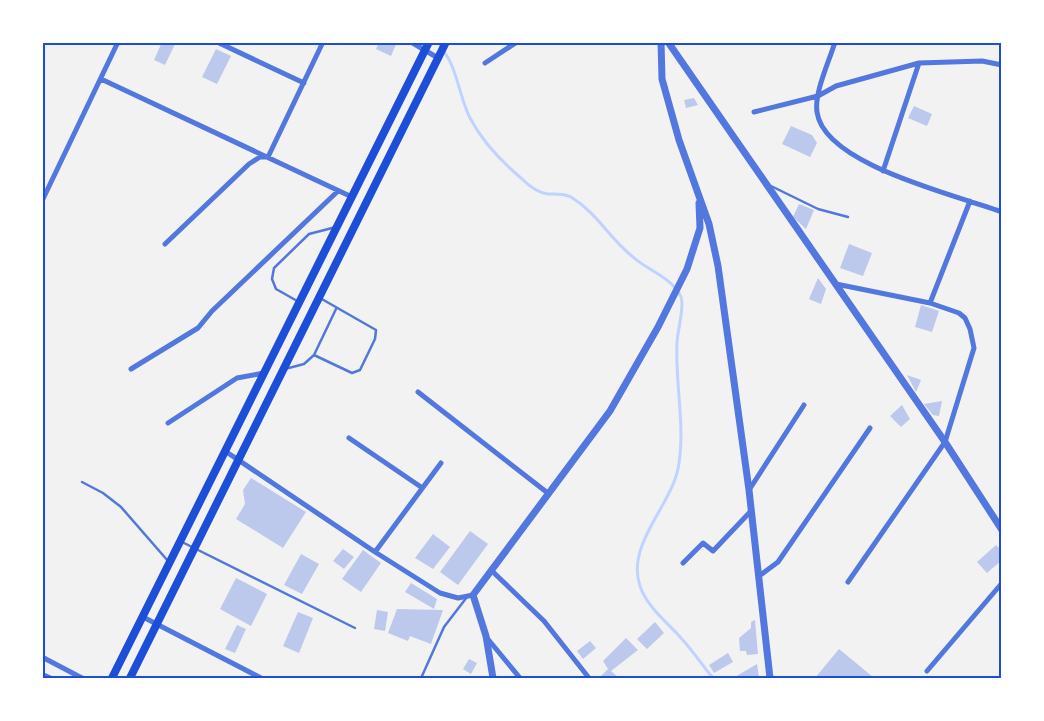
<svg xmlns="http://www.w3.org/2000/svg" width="1044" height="721" viewBox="0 0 1044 721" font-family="'Open Sans',sans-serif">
<rect width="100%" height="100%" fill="#f2f2f2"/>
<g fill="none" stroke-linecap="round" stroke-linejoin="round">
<path stroke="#bfd3fe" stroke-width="3" d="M 438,42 C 443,50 449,58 452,66 C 459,83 462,102 470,118 C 482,141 501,161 521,178 C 527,184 538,193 548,194 C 556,194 563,193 571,197 C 597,213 610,239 633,257 C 647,270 673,278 681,297 C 685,306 677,332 677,343 C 675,385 686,427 678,469 C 670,507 626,545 640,586 C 647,607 667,622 681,638 C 693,651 702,665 713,678"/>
</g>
<path fill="#bdc9ec" d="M 162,42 L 176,42 L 165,65 L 154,60 Z
M 379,42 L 397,42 L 391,56 L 376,49 Z
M 216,49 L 231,56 L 217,84 L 202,77 Z
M 694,98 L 698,105 L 686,108 L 684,100 Z
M 914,106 L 932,114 L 927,126 L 908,118 Z
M 791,126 L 812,135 L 817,143 L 810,157 L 782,144 Z
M 799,204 L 814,210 L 806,229 L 793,217 Z
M 849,244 L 872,253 L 863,276 L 840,268 Z
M 818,278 L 826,289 L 821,304 L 809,299 Z
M 921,305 L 939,311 L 932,332 L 915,327 Z
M 907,375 L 921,380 L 916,392 Z
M 942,401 L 939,416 L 933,415 L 924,404 Z
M 902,405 L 910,419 L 901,427 L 890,416 Z
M 251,478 L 306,512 L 283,548 L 236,519 L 245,504 L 243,490 Z
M 470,531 L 488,544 L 458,585 L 440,572 Z
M 433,534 L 450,547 L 433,569 L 415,558 Z
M 996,545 L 1002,551 L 1002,560 L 987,573 L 977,562 Z
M 343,549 L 354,557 L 344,569 L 333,561 Z
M 363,550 L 381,563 L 361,592 L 342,579 Z
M 301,554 L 319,564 L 302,594 L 284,585 Z
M 236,578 L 267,594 L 251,626 L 220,609 Z
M 411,583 L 437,599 L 434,609 L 405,592 Z
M 397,609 L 443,610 L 431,644 L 410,636 L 408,641 L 388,633 Z
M 377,610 L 388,612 L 385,631 L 374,629 Z
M 298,612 L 313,618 L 299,653 L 283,646 Z
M 755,620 L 758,654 L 747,655 L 746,651 L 740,651 L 739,638 L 751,628 L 751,622 Z
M 655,622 L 664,633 L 647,649 L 637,639 Z
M 237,625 L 246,629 L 235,653 L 225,649 Z
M 626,638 L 638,650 L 611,671 L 619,678 L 599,678 L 608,669 L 603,661 Z
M 590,641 L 596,648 L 583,659 L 577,651 Z
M 839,649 L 873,677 L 872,678 L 815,678 Z
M 728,653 L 733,662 L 714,673 L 709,665 Z
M 469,659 L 477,663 L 471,674 L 463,669 Z
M 757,664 L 759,678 L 733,678 Z"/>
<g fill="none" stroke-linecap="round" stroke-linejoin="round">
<path stroke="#5277de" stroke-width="2.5" d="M 771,186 L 818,209 L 848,217
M 299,302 L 276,289 L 272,279 L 274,268 L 309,234 L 336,227
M 314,355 L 336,309
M 285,369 L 304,364 L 314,355 L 352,373 L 360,370 L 375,339 L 376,330 L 320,298
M 82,482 L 103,493 L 121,507 L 168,561
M 182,542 L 355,628
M 42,665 L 45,659
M 42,673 L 53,678
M 422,676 L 444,627 L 467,597"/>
<path stroke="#5277de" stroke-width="5" d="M 217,42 L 304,83
M 411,42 L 438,58
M 835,42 C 829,62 814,93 817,112 C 824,165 957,195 1002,212
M 485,63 L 517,42
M 101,79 L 352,197
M 754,112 L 818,96 L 836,86 L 919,63 L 982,61 L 1002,65
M 883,171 L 919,63
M 42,201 L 118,42
M 165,244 L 249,164 L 260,157 L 268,157 L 323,42
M 836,284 L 930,303 L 959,313 L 965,318 L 970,329 L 974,348 L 945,442 L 848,582
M 930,303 L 970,201
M 131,369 L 198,328 L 212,311 L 338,191
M 418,392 L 549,494
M 168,423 L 237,378 L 264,373
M 349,438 L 421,487
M 225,451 L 375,552 L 440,593 L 458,598 L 473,595
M 749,490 L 804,405
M 375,552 L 441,463
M 683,563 L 703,543 L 713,551 L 751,511
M 491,570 L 544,621 L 589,678
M 759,576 L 778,562 L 870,428
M 143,617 L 261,678
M 487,638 L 520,678
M 42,657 L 82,678
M 927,671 L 1002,583"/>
<path stroke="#5277de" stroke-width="7" d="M 661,42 L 662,79 L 679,140 L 709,224 L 718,266 L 749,490 L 770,678
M 668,42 L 945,442 L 1002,530
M 493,678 L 486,636 L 473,595 L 610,411 L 658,327 L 687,269 L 700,228 L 699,203"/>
<path stroke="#1d4ed8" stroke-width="8" d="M 112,678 L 429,42
M 130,678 L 446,42"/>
</g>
<rect width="1044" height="721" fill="none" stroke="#ffffff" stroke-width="88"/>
<rect x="44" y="44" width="956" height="633" fill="none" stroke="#1d4ed8" stroke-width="2"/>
</svg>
